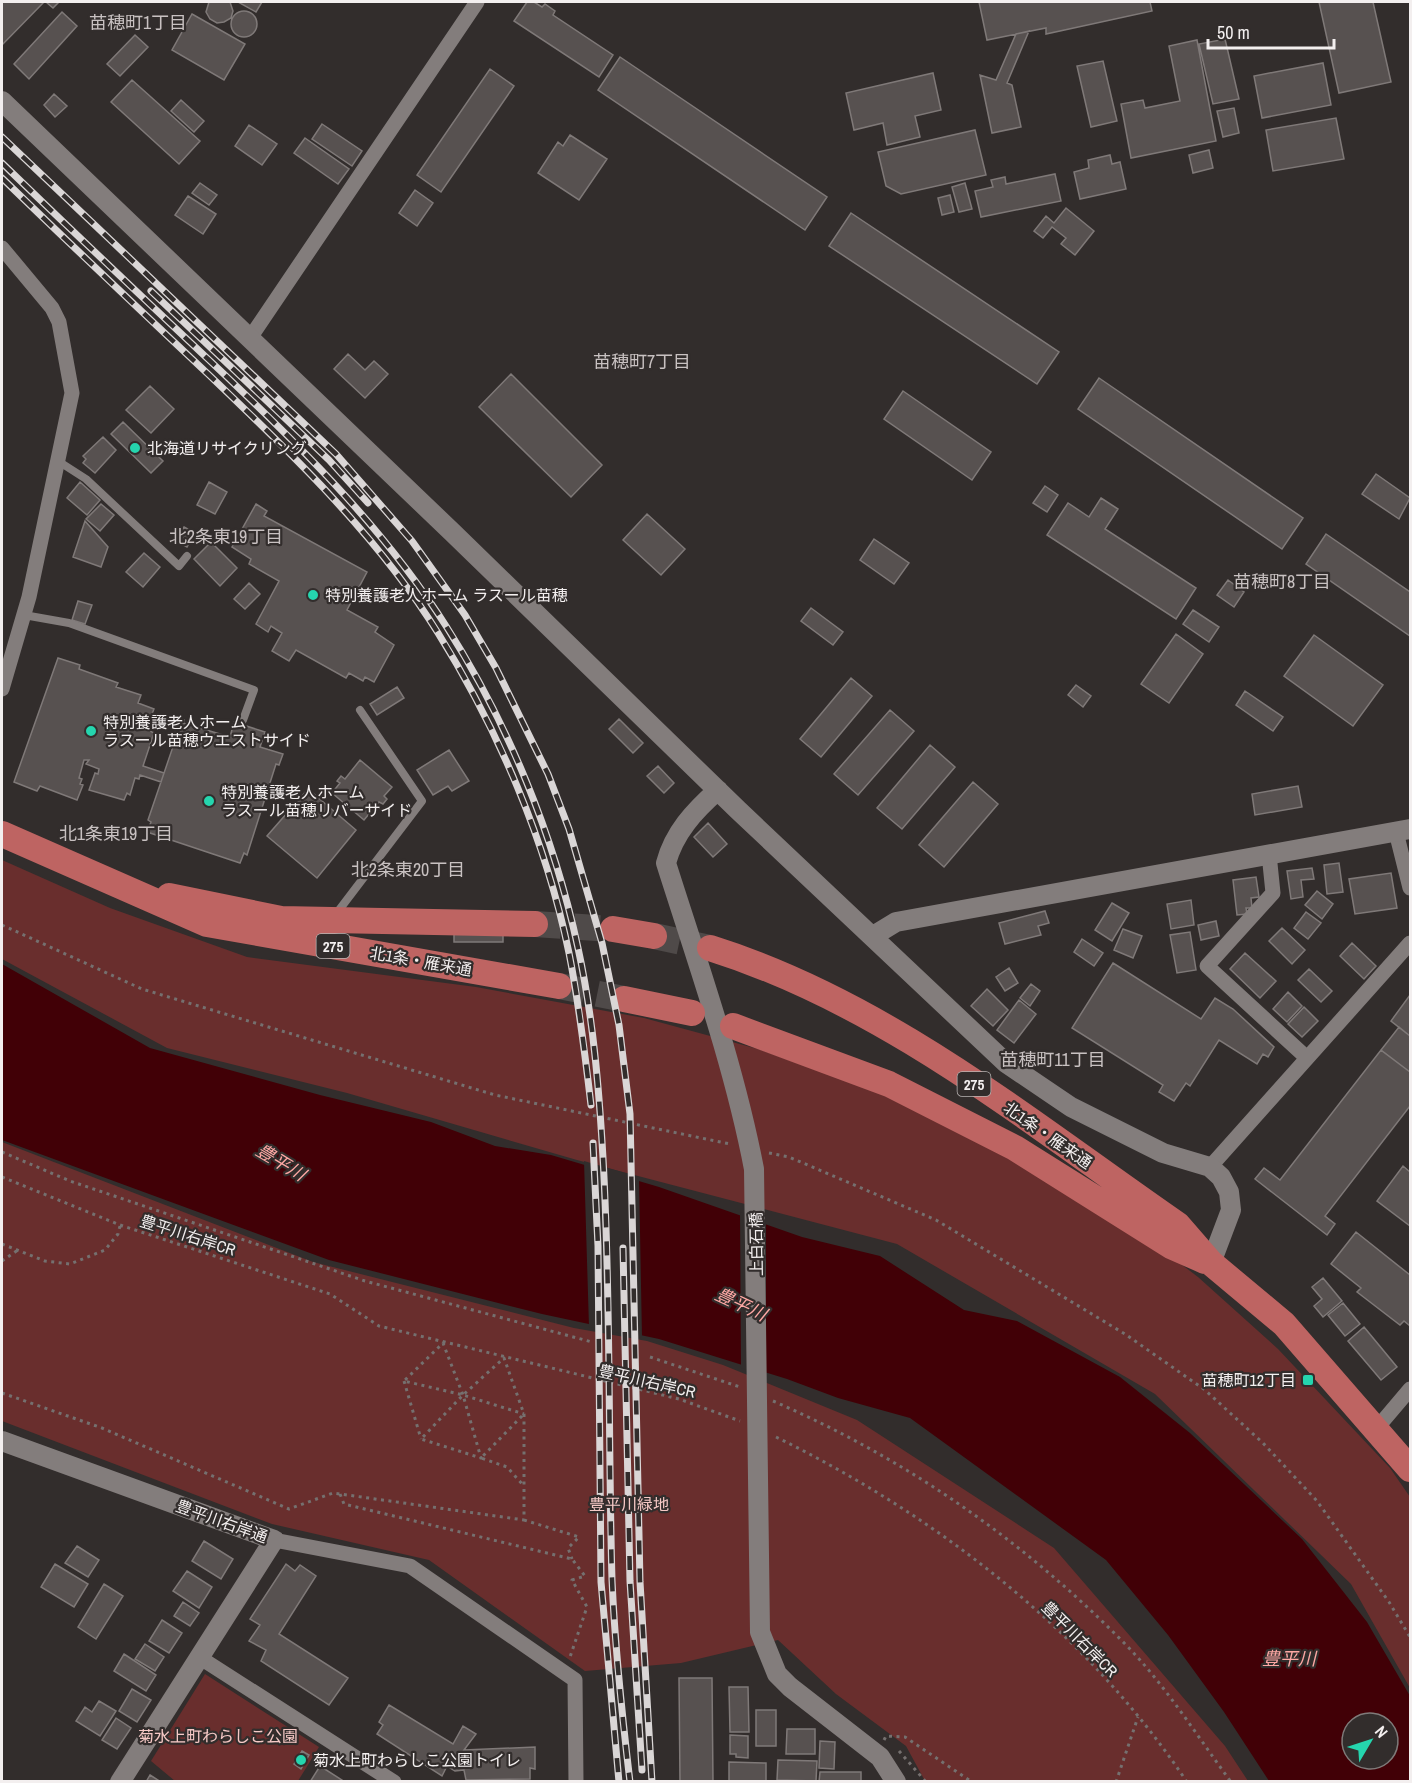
<svg xmlns="http://www.w3.org/2000/svg" width="1412" height="1783" viewBox="0 0 1412 1783" font-family="'Archivo Narrow','Noto Sans JP',sans-serif">
<rect width="100%" height="100%" fill="#322d2c"/>
<path fill="#692e2d" d="M 2,860 L 110,908 L 247,957 L 476,987 L 644,1018 L 758,1049 L 941,1115 L 1056,1169 L 1198,1277 L 1278,1349 L 1390,1468 L 1410,1497 L 1410,1688 L 1351,1584 L 1155,1394 L 897,1244 L 577,1160 L 347,1093 L 167,1048 L 2,959 Z
M 2,1142 L 313,1262 L 574,1328 L 647,1341 L 723,1365 L 857,1420 L 1054,1548 L 1225,1746 L 1248,1781 L 925,1781 L 906,1746 L 836,1694 L 778,1640 L 681,1663 L 585,1671 L 429,1560 L 272,1524 L 2,1421 Z
M 205,1674 L 319,1747 L 298,1781 L 175,1781 L 151,1761 Z"/>
<path fill="#410006" fill-rule="evenodd" d="M 2,964 L 150,1048 L 320,1095 L 431,1122 L 495,1146 L 551,1155 L 659,1187 L 802,1237 L 880,1256 L 964,1310 L 1017,1321 L 1120,1377 L 1190,1433 L 1302,1539 L 1367,1622 L 1410,1696 L 1410,1781 L 1269,1781 L 1224,1712 L 1168,1635 L 1106,1560 L 910,1418 L 838,1398 L 787,1379 L 659,1339 L 542,1314 L 329,1260 L 2,1140 ZM 1352,1723 L 1388,1723 L 1388,1759 L 1352,1759 Z"/>
<path fill="#322d2c" d="M 584,1161 L 639,1177 L 642,1338 L 589,1327 Z
M 740,1212 L 766,1221 L 766,1375 L 741,1368 Z"/>
<path fill="#575150" stroke="#7f7978" stroke-width="1.5" d="M 2,2 L 44,2 L 2,45 Z
M 46,2 L 59,2 L 53,8 Z
M 209,2 L 230,2 L 233,11 L 231,18 L 224,22 L 217,23 L 210,19 L 206,12 Z
M 238,2 L 262,2 L 256,12 Z
M 527,2 L 534,2 L 542,7 L 545,4 L 555,11 L 553,15 L 613,55 L 599,77 L 514,21 Z
M 979,2 L 1150,2 L 1152,11 L 1046,34 L 1046,28 L 987,40 Z
M 1319,2 L 1373,2 L 1391,82 L 1339,93 Z
M231 24a13 13 0 1 1 26 0a13 13 0 1 1-26 0Z
M 62,12 L 77,26 L 29,79 L 14,64 Z
M 192,14 L 245,44 L 224,80 L 172,50 Z
M 1029,31 L 1007,83 L 1012,85 L 1021,127 L 992,133 L 980,75 L 996,80 L 1016,34 Z
M 135,35 L 148,47 L 120,76 L 107,64 Z
M 1225,39 L 1239,99 L 1213,104 L 1199,44 Z
M 1197,40 L 1216,141 L 1131,158 L 1121,104 L 1143,100 L 1145,108 L 1180,101 L 1169,46 Z
M 620,57 L 827,197 L 805,230 L 598,90 Z
M 1103,61 L 1117,121 L 1091,127 L 1077,66 Z
M 1323,63 L 1331,105 L 1262,118 L 1254,76 Z
M 490,69 L 514,86 L 441,192 L 417,175 Z
M 933,73 L 941,110 L 915,116 L 920,137 L 887,145 L 883,123 L 854,130 L 846,93 Z
M 132,80 L 200,141 L 179,164 L 111,102 Z
M 54,94 L 67,106 L 55,117 L 44,105 Z
M 181,100 L 204,121 L 194,132 L 171,111 Z
M 1234,108 L 1239,133 L 1223,137 L 1217,111 Z
M 1336,118 L 1344,159 L 1273,171 L 1266,130 Z
M 322,124 L 362,151 L 352,166 L 312,139 Z
M 249,125 L 277,144 L 262,165 L 235,146 Z
M 975,130 L 986,175 L 901,194 L 886,186 L 878,152 Z
M 570,135 L 607,159 L 579,200 L 538,173 L 558,142 L 563,146 Z
M 305,138 L 349,169 L 338,184 L 294,153 Z
M 1209,150 L 1213,168 L 1193,173 L 1189,155 Z
M 1110,155 L 1112,164 L 1120,162 L 1126,189 L 1080,199 L 1074,172 L 1089,168 L 1088,160 Z
M 1055,174 L 1061,201 L 981,217 L 975,191 L 993,187 L 991,180 L 1005,177 L 1006,184 Z
M 200,183 L 217,195 L 209,205 L 192,193 Z
M 965,183 L 972,209 L 959,212 L 952,187 Z
M 415,190 L 433,203 L 417,226 L 399,213 Z
M 950,195 L 954,212 L 942,215 L 938,198 Z
M 188,196 L 216,214 L 203,234 L 175,215 Z
M 1066,208 L 1094,231 L 1075,255 L 1061,244 L 1066,238 L 1052,227 L 1043,238 L 1034,231 L 1046,216 L 1054,223 Z
M 851,213 L 1059,352 L 1037,384 L 829,246 Z
M 348,354 L 365,370 L 374,361 L 388,374 L 365,398 L 334,369 Z
M 511,374 L 602,465 L 571,497 L 479,407 Z
M 1099,378 L 1303,518 L 1282,549 L 1078,409 Z
M 150,386 L 174,409 L 151,433 L 126,410 Z
M 903,391 L 991,452 L 972,480 L 884,419 Z
M 123,422 L 163,461 L 151,473 L 111,434 Z
M 103,437 L 116,450 L 95,473 L 83,463 L 86,459 L 83,456 Z
M 1376,474 L 1410,498 L 1399,519 L 1362,494 Z
M 80,482 L 100,500 L 87,515 L 67,498 Z
M 209,482 L 227,492 L 215,514 L 197,505 Z
M 1045,486 L 1058,495 L 1047,512 L 1033,503 Z
M 1101,498 L 1118,509 L 1105,529 L 1196,588 L 1176,619 L 1047,535 L 1068,503 L 1089,517 Z
M 101,504 L 114,515 L 100,531 L 86,519 Z
M 256,504 L 267,511 L 264,516 L 367,572 L 347,610 L 378,627 L 375,632 L 394,645 L 374,682 L 365,677 L 363,681 L 349,673 L 346,678 L 296,650 L 289,661 L 272,651 L 282,633 L 271,626 L 268,632 L 256,624 L 279,581 L 249,564 L 251,559 L 232,547 Z
M 647,514 L 685,549 L 661,575 L 623,540 Z
M 85,521 L 108,547 L 101,567 L 73,557 Z
M 184,527 L 195,533 L 187,547 L 176,541 Z
M 1326,534 L 1410,592 L 1410,636 L 1306,564 Z
M 874,539 L 909,563 L 894,584 L 860,560 Z
M 211,542 L 237,568 L 220,586 L 194,559 Z
M 144,553 L 160,567 L 143,587 L 126,572 Z
M 1228,580 L 1244,592 L 1234,607 L 1217,595 Z
M 249,583 L 260,594 L 245,609 L 234,599 Z
M 78,601 L 92,605 L 85,624 L 72,620 Z
M 811,608 L 843,632 L 833,645 L 801,621 Z
M 1193,610 L 1219,627 L 1209,642 L 1183,624 Z
M 1176,634 L 1203,654 L 1169,703 L 1141,684 Z
M 1314,635 L 1383,685 L 1353,726 L 1284,676 Z
M 58,658 L 80,665 L 79,669 L 118,683 L 116,687 L 141,695 L 138,703 L 154,709 L 146,729 L 154,733 L 143,766 L 164,773 L 161,782 L 140,775 L 139,779 L 135,778 L 130,795 L 127,793 L 124,800 L 89,790 L 95,773 L 98,774 L 99,769 L 86,764 L 89,760 L 84,760 L 79,778 L 82,779 L 80,784 L 83,785 L 77,800 L 40,786 L 37,791 L 14,782 Z
M 851,678 L 872,696 L 821,757 L 800,739 Z
M 1076,685 L 1091,696 L 1083,707 L 1068,695 Z
M 397,687 L 404,698 L 377,715 L 370,704 Z
M 1245,691 L 1283,717 L 1273,731 L 1236,705 Z
M 890,710 L 914,731 L 858,795 L 834,774 Z
M 178,718 L 184,720 L 183,723 L 230,737 L 234,722 L 265,732 L 260,747 L 283,754 L 279,765 L 276,764 L 247,855 L 244,853 L 240,863 L 147,832 L 151,822 L 148,820 L 178,732 L 174,730 Z
M 619,719 L 643,743 L 633,753 L 609,729 Z
M 930,745 L 955,767 L 902,829 L 877,808 Z
M 449,750 L 469,781 L 452,791 L 448,786 L 433,795 L 417,770 Z
M 360,760 L 392,787 L 384,796 L 387,799 L 383,804 L 379,802 L 364,820 L 332,793 L 340,783 L 337,781 L 341,776 L 345,779 Z
M 658,766 L 674,783 L 664,793 L 647,776 Z
M 973,782 L 998,804 L 944,867 L 919,845 Z
M 1298,786 L 1302,807 L 1255,815 L 1252,794 Z
M 308,789 L 356,830 L 317,878 L 267,836 Z
M 708,823 L 727,844 L 713,857 L 694,837 Z
M 1339,863 L 1343,892 L 1327,894 L 1324,865 Z
M 1312,868 L 1314,879 L 1301,880 L 1303,897 L 1291,899 L 1287,871 Z
M 1391,873 L 1397,908 L 1355,914 L 1349,879 Z
M 1256,877 L 1259,897 L 1251,898 L 1252,908 L 1246,908 L 1247,914 L 1237,915 L 1233,880 Z
M 1317,891 L 1333,904 L 1322,919 L 1305,905 Z
M 1191,900 L 1194,925 L 1171,929 L 1167,904 Z
M 1112,903 L 1129,913 L 1112,941 L 1095,930 Z
M 1045,911 L 1049,923 L 1038,926 L 1041,935 L 1005,944 L 999,923 Z
M 1306,912 L 1321,923 L 1308,939 L 1294,928 Z
M 1216,921 L 1219,936 L 1201,940 L 1198,925 Z
M 1282,928 L 1305,950 L 1292,964 L 1269,941 Z
M 1123,929 L 1142,936 L 1133,958 L 1114,950 Z
M 1190,932 L 1196,970 L 1177,973 L 1170,935 Z
M 454,933 L 503,933 L 503,942 L 454,942 Z
M 1082,939 L 1103,953 L 1094,966 L 1074,952 Z
M 1352,943 L 1376,966 L 1364,979 L 1340,956 Z
M 1245,953 L 1276,981 L 1260,998 L 1230,969 Z
M 1113,963 L 1201,1019 L 1215,998 L 1233,1009 L 1274,1047 L 1268,1057 L 1263,1054 L 1257,1064 L 1219,1040 L 1190,1086 L 1186,1083 L 1174,1101 L 1159,1092 L 1163,1085 L 1072,1028 Z
M 1009,968 L 1018,983 L 1005,991 L 996,977 Z
M 1309,969 L 1332,991 L 1321,1002 L 1298,980 Z
M 1031,984 L 1040,991 L 1030,1006 L 1020,998 Z
M 987,989 L 1008,1010 L 993,1026 L 971,1006 Z
M 1288,992 L 1302,1006 L 1287,1022 L 1273,1009 Z
M 1410,995 L 1410,1036 L 1391,1021 Z
M 1019,1000 L 1036,1014 L 1014,1043 L 997,1030 Z
M 1304,1007 L 1318,1021 L 1302,1037 L 1288,1024 Z
M 1399,1027 L 1410,1036 L 1410,1072 L 1381,1050 Z
M 1381,1050 L 1410,1072 L 1410,1106 L 1325,1216 L 1335,1224 L 1327,1235 L 1255,1179 L 1264,1168 L 1280,1180 Z
M 1403,1166 L 1410,1172 L 1410,1226 L 1377,1201 Z
M 1356,1232 L 1410,1275 L 1410,1326 L 1404,1321 L 1400,1325 L 1357,1292 L 1361,1288 L 1331,1264 Z
M 1323,1278 L 1342,1301 L 1323,1317 L 1314,1306 L 1322,1299 L 1312,1287 Z
M 1343,1303 L 1360,1324 L 1345,1336 L 1328,1315 Z
M 1364,1327 L 1397,1367 L 1381,1380 L 1348,1341 Z
M 204,1541 L 233,1559 L 221,1579 L 192,1561 Z
M 77,1546 L 99,1560 L 88,1577 L 65,1563 Z
M 55,1564 L 88,1584 L 74,1607 L 41,1587 Z
M 286,1564 L 295,1571 L 300,1565 L 316,1576 L 279,1634 L 348,1678 L 329,1705 L 261,1661 L 266,1650 L 249,1641 L 260,1625 L 250,1619 Z
M 187,1571 L 212,1587 L 199,1608 L 173,1591 Z
M 104,1584 L 123,1596 L 96,1639 L 78,1627 Z
M 183,1602 L 199,1613 L 190,1626 L 174,1616 Z
M 162,1620 L 182,1633 L 169,1653 L 149,1641 Z
M 145,1644 L 164,1657 L 155,1671 L 135,1659 Z
M 124,1654 L 156,1675 L 146,1691 L 114,1671 Z
M 679,1678 L 712,1678 L 713,1782 L 680,1782 Z
M 729,1687 L 748,1687 L 749,1732 L 730,1732 Z
M 132,1689 L 151,1700 L 137,1722 L 119,1711 Z
M 99,1701 L 116,1711 L 100,1736 L 76,1721 L 85,1707 L 92,1712 Z
M 389,1705 L 453,1744 L 463,1726 L 476,1734 L 464,1750 L 535,1747 L 535,1769 L 530,1768 L 530,1779 L 466,1780 L 464,1770 L 455,1771 L 447,1766 L 442,1776 L 377,1734 L 383,1725 L 379,1722 Z
M 756,1710 L 776,1710 L 776,1746 L 756,1746 Z
M 116,1718 L 131,1728 L 117,1749 L 102,1740 Z
M 787,1729 L 815,1729 L 815,1754 L 786,1754 Z
M 730,1735 L 748,1736 L 748,1758 L 736,1757 L 736,1754 L 730,1754 Z
M 820,1741 L 835,1742 L 834,1769 L 819,1768 Z
M 302,1751 L 309,1755 L 301,1769 L 294,1764 Z
M 778,1760 L 817,1761 L 816,1781 L 777,1780 Z
M 729,1762 L 766,1763 L 766,1782 L 729,1782 Z
M 320,1766 L 345,1782 L 310,1782 Z
M 820,1772 L 861,1772 L 861,1782 L 819,1782 Z
M 150,1775 L 161,1782 L 146,1782 Z"/>
<g fill="none" stroke-linecap="round" stroke-linejoin="round">
<path stroke="#4f4a49" stroke-width="26" stroke-dasharray="26 13" stroke-linecap="butt" d="M 535,924 L 613,929
M 654,936 L 710,948
M 559,986 L 624,999"/>
<path stroke="#75706f" stroke-width="3" stroke-dasharray="3 4.5" stroke-linecap="butt" d="M 2,925 L 142,989 L 495,1095 L 730,1144
M 2,1152 L 70,1181 L 365,1281 L 592,1342
M 769,1153 L 789,1157 L 936,1220 L 1125,1334 L 1205,1390 L 1263,1443 L 1317,1501 L 1389,1602 L 1410,1637
M 2,1177 L 120,1225 L 330,1294 L 379,1326 L 679,1399 L 740,1421
M 2,1244 L 45,1261 L 70,1264 L 105,1250 L 118,1234 L 120,1226
M 2,1261 L 18,1250
M 650,1357 L 740,1387
M 404,1381 L 421,1439
M 2,1393 L 102,1428 L 289,1509 L 333,1493 L 524,1520 L 524,1414 L 504,1358 L 463,1395 L 421,1439 L 481,1458 L 463,1395 L 443,1343 L 404,1381 L 463,1395 L 524,1414
M 773,1401 C 907,1459 1027,1543 1129,1648 C 1167,1688 1198,1737 1231,1782
M 522,1416 L 481,1458 L 507,1467 L 523,1485
M 776,1437 C 937,1516 1086,1631 1187,1782
M 340,1494 L 344,1504 L 572,1559 L 585,1576 L 572,1580 L 587,1607 L 569,1660
M 524,1520 L 579,1537 L 568,1548 L 572,1559
M 884,1740 L 886,1736 L 905,1737 L 972,1782
M 899,1751 L 926,1782
M 1116,1782 L 1138,1717"/>
<path stroke="#837d7c" stroke-width="8" d="M 58,461 L 86,479 L 179,566 L 187,556
M 24,615 L 69,623 L 254,690 L 243,720
M 336,914 L 422,801 L 360,710"/>
<path stroke="#837d7c" stroke-width="15" d="M 2,248 L 52,308 L 59,322 L 72,393 L 29,597 L 2,689
M 250,338 L 477,2
M 1396,832 L 1410,888
M 1269,854 L 1273,893 L 1207,966 L 1307,1058
M 1210,1167 L 1410,943
M 1377,1428 L 1410,1389
M 274,1540 L 410,1566 L 575,1680 L 576,1782
M 199,1657 L 394,1782"/>
<path stroke="#837d7c" stroke-width="20" d="M 2,101 L 452,532 L 738,810 L 1006,1063 L 1071,1107 L 1163,1153 L 1210,1167 L 1221,1177 L 1229,1192 L 1231,1210 L 1211,1263
M 718,790 C 694,811 674,833 666,863 C 698,964 734,1065 754,1169 L 760,1632 L 777,1674 L 790,1687 L 880,1757 L 896,1782
M 873,936 L 896,922 L 1410,829
M 2,1441 L 274,1540 L 120,1782"/>
<path stroke="#be6462" stroke-width="26" d="M 2,834 L 207,924 L 559,986
M 169,896 L 281,919 L 535,924
M 613,929 L 654,936
M 710,948 C 885,1003 1029,1122 1178,1225 L 1211,1263 L 1284,1324 L 1410,1469
M 624,999 L 692,1013
M 733,1026 L 889,1084 L 1015,1148 L 1171,1246 L 1205,1261"/>
<g stroke="#dad6d6" stroke-width="7">
<path id="rail" d="M 2,137 L 336,454 L 412,541 L 465,615 L 496,668 L 548,774 L 569,829 L 602,943 L 619,1025 L 630,1114 L 640,1582 L 652,1782
M 2,163 C 70,229 139,294 208,359 C 295,441 382,525 446,626 C 508,723 554,836 578,948 C 593,1016 599,1088 603,1158 C 611,1298 608,1439 612,1580 C 615,1648 622,1715 630,1782
M 2,178 C 70,244 139,309 208,374 C 291,453 377,535 438,633 C 498,729 546,841 569,953 C 579,1003 585,1054 591,1105
M 151,291 L 329,460 L 368,503
M 593,1143 L 598,1246 L 601,1582 L 619,1782
M 623,1248 L 630,1581 L 642,1770"/>
</g>
<use href="#rail" stroke="#322d2c" stroke-width="4.5" stroke-dasharray="14" stroke-linecap="butt"/>
</g>
<g fill="#25d5ae" stroke="#322d2c" stroke-width="2">
<circle cx="135" cy="448" r="6"/>
<circle cx="313" cy="595" r="6"/>
<circle cx="91" cy="731" r="6"/>
<circle cx="209" cy="801" r="6"/>
<rect x="1302" y="1374" width="12" height="12" rx="3"/>
<circle cx="301" cy="1760" r="6"/>
</g>
<g text-anchor="middle" dominant-baseline="central" stroke-width="4.5" stroke-linejoin="round" paint-order="stroke">
<g fill="#322d2c" stroke="#b9b5b4" stroke-width="1.5">
<rect x="316.5" y="934" width="33" height="24" rx="4.5"/>
<rect x="957.5" y="1072" width="33" height="24" rx="4.5"/>
</g>
<g font-size="15" font-weight="bold" fill="#f3efef">
<text x="333" y="946">275</text>
<text x="974" y="1084">275</text>
</g>
<g font-size="16" fill="#f3efef" stroke="#322d2c" text-anchor="start">
<text x="147" y="448">北海道リサイクリング</text>
<text x="325" y="595">特別養護老人ホーム ラスール苗穂</text>
<text x="103" y="722">特別養護老人ホーム<tspan x="103" dy="18">ラスール苗穂ウエストサイド</tspan></text>
<text x="221" y="792">特別養護老人ホーム<tspan x="221" dy="18">ラスール苗穂リバーサイド</tspan></text>
<text x="1296" y="1380" text-anchor="end">苗穂町12丁目</text>
<text x="313" y="1760">菊水上町わらしこ公園トイレ</text>
</g>
<g font-size="16" fill="#f3efef" stroke="#322d2c">
<text transform="translate(421 961) rotate(10)">北1条・雁来通</text>
<text transform="translate(1048 1135) rotate(35)">北1条・雁来通</text>
<text transform="translate(188 1235) rotate(18)">豊平川右岸CR</text>
<text transform="translate(756 1244) rotate(-91)">上白石橋</text>
<text transform="translate(647 1381) rotate(13)">豊平川右岸CR</text>
<text transform="translate(222 1521) rotate(20)">豊平川右岸通</text>
<text transform="translate(1080 1639) rotate(45)">豊平川右岸CR</text>
</g>
<g font-size="16" fill="#f6c9c6" stroke="#322d2c">
<text x="629" y="1504">豊平川緑地</text>
<text x="218" y="1736">菊水上町わらしこ公園</text>
</g>
<g font-size="18" fill="#c8c1c1" stroke="#322d2c">
<text x="138" y="22">苗穂町1丁目</text>
<text x="642" y="361">苗穂町7丁目</text>
<text x="226" y="536">北2条東19丁目</text>
<text x="1282" y="581">苗穂町8丁目</text>
<text x="116" y="833">北1条東19丁目</text>
<text x="408" y="869">北2条東20丁目</text>
<text x="1053" y="1059">苗穂町11丁目</text>
</g>
<g font-size="18" font-style="italic" fill="#fea8a4" stroke="#322d2c">
<text transform="translate(281 1162) rotate(31)">豊平川</text>
<text transform="translate(741 1304) rotate(25)">豊平川</text>
<text x="1289" y="1658">豊平川</text>
</g>
</g>
<rect width="1412" height="1783" fill="none" stroke="#f3efef" stroke-width="6"/>
<g transform="translate(1370 1741) rotate(51)"><circle r="28" fill="#322d2c" stroke="#7f7b7a" stroke-width="1.5"/>
<path d="M0-4.5L10 22L0 15L-10 22Z" fill="#25d5ae"/>
<text y="-9" font-size="16" font-weight="bold" text-anchor="middle" fill="#f3efef">N</text>
</g>
<path d="M1208 39v9h126v-9" fill="none" stroke="#f3efef" stroke-width="3"/>
<text x="1217" y="39" font-size="18" fill="#f3efef" stroke="#322d2c" stroke-width="4.5" paint-order="stroke">50 m</text>
</svg>
